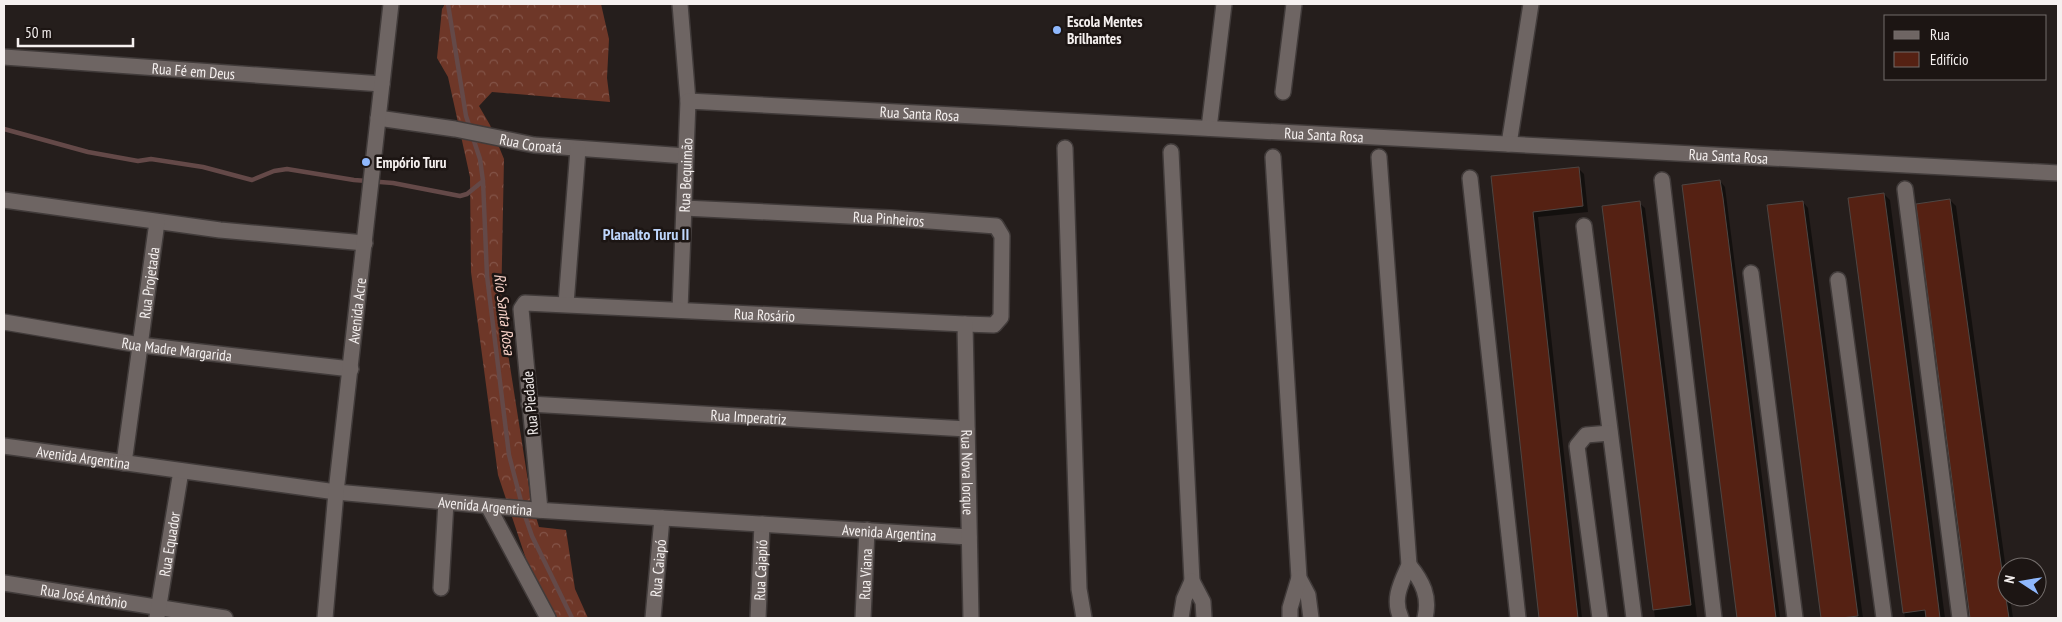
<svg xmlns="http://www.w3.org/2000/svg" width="2062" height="622" viewBox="0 0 2062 622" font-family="'PT Sans Narrow',sans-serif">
<defs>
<pattern id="forest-crowns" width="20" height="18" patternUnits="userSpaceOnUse" patternTransform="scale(1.25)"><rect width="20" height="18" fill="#6e3728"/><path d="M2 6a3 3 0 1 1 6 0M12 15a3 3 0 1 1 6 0" fill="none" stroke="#835448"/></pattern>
</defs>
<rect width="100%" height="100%" fill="#251e1c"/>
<path fill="url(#forest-crowns)" d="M 445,4 L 601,4 L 609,39 L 607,78 L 610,102 L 492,92 L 479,106 L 490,125 L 504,159 L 501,309 L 531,500 L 539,527 L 566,530 L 575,589 L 588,618 L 557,618 L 527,562 L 498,475 L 471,272 L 470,177 L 448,77 L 437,58 L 442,9 Z"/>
<path fill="#0007" d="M 1579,169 L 1584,174 L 1588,212 L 1538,217 L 1582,618 L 1541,618 L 1492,177 Z
M 1720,181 L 1725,187 L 1780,618 L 1739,618 L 1684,186 Z
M 1884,194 L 1890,200 L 1945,618 L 1905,618 L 1849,199 Z
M 1950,200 L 1956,206 L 2007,577 L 2007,597 L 2010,597 L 2013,618 L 1972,618 L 1918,205 Z
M 1803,202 L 1808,208 L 1863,618 L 1823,618 L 1768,207 Z
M 1639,203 L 1645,208 L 1697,618 L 1655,618 L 1603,208 Z"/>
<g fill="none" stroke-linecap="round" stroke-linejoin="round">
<path stroke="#644948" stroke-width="4.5" d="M 448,4 L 466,116 L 470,128
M 4,129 L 88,152 L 138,161 L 151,159 L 203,167 L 252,180 L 274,171 L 287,169 L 354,180 L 393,183 L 460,196 L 467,194 L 483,181
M 472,135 L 480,159 L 483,181 L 487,276 L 509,455 L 522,505
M 524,513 L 532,536 L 572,618"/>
</g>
<path fill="#552113" stroke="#4e4643" d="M 1579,167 L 1583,206 L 1533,212 L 1578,618 L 1539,618 L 1491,176 Z
M 1720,180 L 1723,198 L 1776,618 L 1737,618 L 1682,185 Z
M 1884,193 L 1928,523 L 1940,618 L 1926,618 L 1925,610 L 1903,613 L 1848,198 Z
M 1950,199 L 2005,592 L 2009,618 L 1970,618 L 1916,204 Z
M 1640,201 L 1691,605 L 1653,610 L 1602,206 Z
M 1803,201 L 1858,616 L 1841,618 L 1821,618 L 1767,205 Z"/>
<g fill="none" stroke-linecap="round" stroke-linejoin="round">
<g stroke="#413b3a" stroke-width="18">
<g id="minor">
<path d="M 680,4 L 688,101"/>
<path id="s1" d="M 4,57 L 382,84"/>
<path d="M 1283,92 L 1294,4"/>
<path id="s2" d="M 378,118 L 455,129 L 534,145 L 686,156"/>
<path d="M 1209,128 L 1224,4"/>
<path d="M 1509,144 L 1531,4"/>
<path d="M 1065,148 L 1079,589 L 1084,618"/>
<path d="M 1171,152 L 1192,581"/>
<path d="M 1273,157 L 1299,578 L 1308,595 L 1311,618"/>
<path d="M 1379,157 L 1409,565 C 1401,583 1392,599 1401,618"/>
<path d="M 1470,178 L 1518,618"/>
<path d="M 1662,180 L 1714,618"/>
<path d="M 1905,189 L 1960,618"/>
<path d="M 4,200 L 220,230 L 365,243"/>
<path id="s3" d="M 684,208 L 890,218 L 996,226 L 1002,236 L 1001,317 L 994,325 L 965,324"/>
<path d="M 1584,226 L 1634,618"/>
<path d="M 1751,273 L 1795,618"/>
<path d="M 1838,280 L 1884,618"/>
<path d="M 566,304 L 578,149"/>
<path id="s4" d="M 4,322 L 140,345 L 351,369"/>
<path id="s5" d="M 529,404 L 967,429"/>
<path id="s6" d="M 124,463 L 157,222"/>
<path d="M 488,506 L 548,618"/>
<path d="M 1409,565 C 1423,582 1430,597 1425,618"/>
<path id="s7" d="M 4,583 L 225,618"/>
<path d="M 441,588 L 446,502"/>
<path id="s8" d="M 157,617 L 181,471"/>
<path id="s9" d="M 653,618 L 662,518"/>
<path id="s10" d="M 758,618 L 762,524"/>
<path id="s11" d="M 863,618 L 867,530"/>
<path d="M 1181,618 L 1184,599 L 1192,581 L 1203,602 L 1204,618"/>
<path d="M 1290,618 L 1290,608 L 1299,578"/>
<path d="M 1600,618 L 1577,446 L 1586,435 L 1610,433"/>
</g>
</g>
<g stroke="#413b3a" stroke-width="18">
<g id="tertiary">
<path id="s12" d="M 680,310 L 688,101 L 2058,173"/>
<path id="s13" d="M 4,446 L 336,492 L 535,510 L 969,537"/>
<path id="s14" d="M 540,510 L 521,309 L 525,303 L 965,324 L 971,618"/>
</g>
</g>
<g stroke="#413b3a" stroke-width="18">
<g id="secondary">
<path id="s15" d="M 325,618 L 336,492 L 391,4"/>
</g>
</g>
<use href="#minor" stroke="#6e6563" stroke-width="15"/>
<use href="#tertiary" stroke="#6e6563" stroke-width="15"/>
<use href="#secondary" stroke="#6e6563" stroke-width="15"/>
</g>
<g fill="#8fb8fd" stroke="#1c1513" stroke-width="2">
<circle cx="1057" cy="30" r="5"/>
<circle cx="366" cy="162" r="5"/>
</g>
<g text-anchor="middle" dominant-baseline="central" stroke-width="5" stroke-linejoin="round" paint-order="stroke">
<g font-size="15" font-weight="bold" fill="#f5f0ef" stroke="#1c1513" text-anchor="start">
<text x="1067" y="21">Escola Mentes<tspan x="1067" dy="17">Brilhantes</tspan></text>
<text x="376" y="162">Empório Turu</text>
</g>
<g font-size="15" fill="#f5f0ef" stroke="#1c1513">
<text stroke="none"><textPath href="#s1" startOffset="190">Rua Fé em Deus</textPath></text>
<text stroke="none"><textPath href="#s12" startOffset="441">Rua Santa Rosa</textPath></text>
<text stroke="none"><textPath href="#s12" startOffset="846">Rua Santa Rosa</textPath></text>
<text stroke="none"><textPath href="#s2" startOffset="155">Rua Coroatá</textPath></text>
<text stroke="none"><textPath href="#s12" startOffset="1251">Rua Santa Rosa</textPath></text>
<text stroke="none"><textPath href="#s12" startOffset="135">Rua Bequimão</textPath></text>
<text stroke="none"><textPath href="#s3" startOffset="205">Rua Pinheiros</textPath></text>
<text stroke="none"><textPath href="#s6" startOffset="182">Rua Projetada</textPath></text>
<text stroke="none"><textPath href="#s15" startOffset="309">Avenida Acre</textPath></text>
<text stroke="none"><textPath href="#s14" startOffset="449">Rua Rosário</textPath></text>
<text stroke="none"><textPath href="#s4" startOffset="175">Rua Madre Margarida</textPath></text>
<text transform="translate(530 403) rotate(-95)">Rua Piedade</text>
<text stroke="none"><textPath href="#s5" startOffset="220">Rua Imperatriz</textPath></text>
<text stroke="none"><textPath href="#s13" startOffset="80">Avenida Argentina</textPath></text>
<text stroke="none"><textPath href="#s14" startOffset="798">Rua Nova Iorque</textPath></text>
<text stroke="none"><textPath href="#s13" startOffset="485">Avenida Argentina</textPath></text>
<text stroke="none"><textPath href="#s13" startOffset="890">Avenida Argentina</textPath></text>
<text stroke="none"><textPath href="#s8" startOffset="74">Rua Equador</textPath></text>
<text stroke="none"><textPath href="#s9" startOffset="50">Rua Caiapó</textPath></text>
<text stroke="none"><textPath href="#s10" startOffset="48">Rua Cajapió</textPath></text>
<text stroke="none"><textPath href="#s11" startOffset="44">Rua Viana</textPath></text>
<text stroke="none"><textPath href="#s7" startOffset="81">Rua José Antônio</textPath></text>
</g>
<g font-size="16" font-weight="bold" fill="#bed6fc" stroke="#1c1513">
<text x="646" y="234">Planalto Turu II</text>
</g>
<g font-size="16" font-style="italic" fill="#f8d2c8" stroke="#1c1513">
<text transform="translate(505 314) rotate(83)">Rio Santa Rosa</text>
</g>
</g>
<rect width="2062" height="622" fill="none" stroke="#f5f0ef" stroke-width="10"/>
<rect x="1884" y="15" width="162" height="65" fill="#1c1513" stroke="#736d6b"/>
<rect x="1894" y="31" width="25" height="8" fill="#6e6563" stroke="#736d6b"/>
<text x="1930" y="40" font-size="15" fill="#f5f0ef">Rua</text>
<rect x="1894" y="52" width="25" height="15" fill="#552113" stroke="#736d6b"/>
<text x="1930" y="65" font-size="15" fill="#f5f0ef">Edifício</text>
<g transform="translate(2022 582) rotate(282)"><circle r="24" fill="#1c1513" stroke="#736d6b"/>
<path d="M0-4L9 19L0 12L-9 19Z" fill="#8fb8fd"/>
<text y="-8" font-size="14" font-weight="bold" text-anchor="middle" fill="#f5f0ef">N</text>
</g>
<path d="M18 38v8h115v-8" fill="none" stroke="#f5f0ef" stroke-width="2.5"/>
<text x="25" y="38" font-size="15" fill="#f5f0ef" stroke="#1c1513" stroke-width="4" paint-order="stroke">50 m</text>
</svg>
